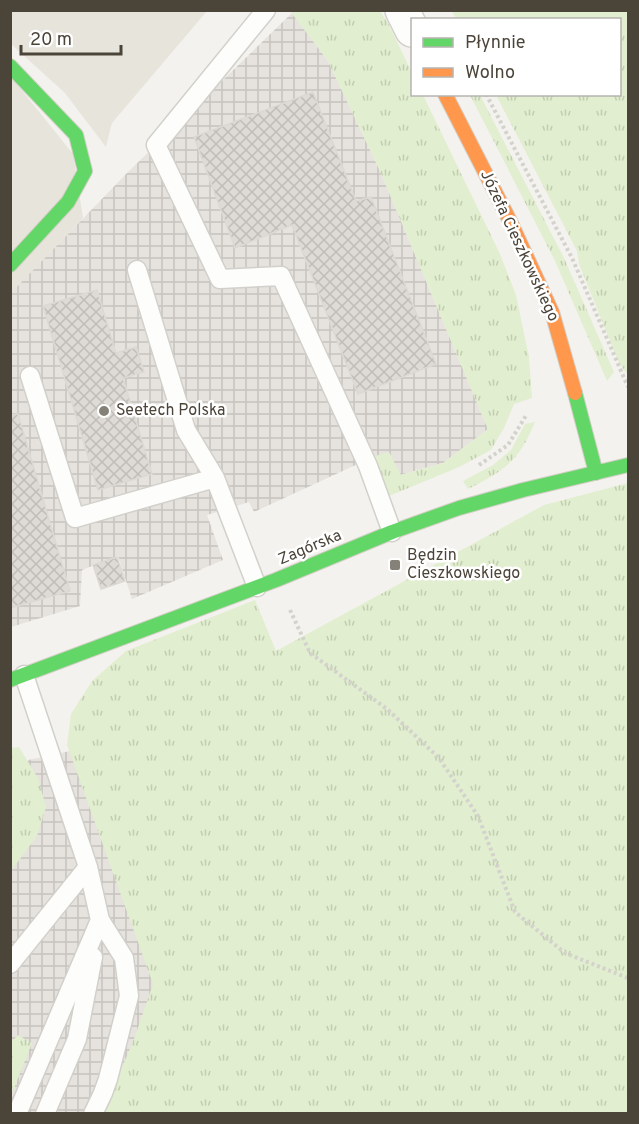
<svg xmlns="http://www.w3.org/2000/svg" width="639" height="1124" viewBox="0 0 639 1124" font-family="Overpass,sans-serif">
<defs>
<pattern id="industrial-grid" width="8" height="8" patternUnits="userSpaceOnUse" patternTransform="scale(1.5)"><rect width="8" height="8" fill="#e6e2de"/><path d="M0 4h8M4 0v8" fill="none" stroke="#c7c3bf"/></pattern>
<pattern id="grass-tufts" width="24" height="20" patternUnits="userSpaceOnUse" patternTransform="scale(1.5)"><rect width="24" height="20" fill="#e1eecf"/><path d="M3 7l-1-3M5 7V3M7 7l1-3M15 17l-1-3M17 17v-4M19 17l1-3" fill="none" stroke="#c3cdb2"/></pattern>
<pattern id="building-cross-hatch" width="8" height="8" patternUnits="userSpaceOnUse" patternTransform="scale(1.5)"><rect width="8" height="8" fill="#dedbd6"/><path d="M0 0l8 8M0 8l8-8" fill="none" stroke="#c0bdb8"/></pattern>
</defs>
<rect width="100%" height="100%" fill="#f4f2ee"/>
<path fill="#e7e4dc" d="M 11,11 L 207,11 L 112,123 L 106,147 L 65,93 L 11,44 Z
M 11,77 L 73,154 L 83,218 L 11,294 Z"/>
<path fill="url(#industrial-grid)" d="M 292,13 L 328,61 L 380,171 L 488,429 L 443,463 L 400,475 L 375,456 L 254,512 L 249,502 L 207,515 L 223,560 L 132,599 L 118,556 L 82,570 L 80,606 L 11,627 L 10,294 L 128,172 Z
M 70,751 L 210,1113 L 11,1113 L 10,764 Z"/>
<path fill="url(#grass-tufts)" d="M 290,11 L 380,11 L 388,23 L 412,73 L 412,94 L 423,95 L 500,254 L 516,295 L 529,357 L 532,398 L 514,404 L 504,428 L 491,450 L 457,468 L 389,496 L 375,456 L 389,452 L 401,475 L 443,463 L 488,429 L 380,171 L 328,61 Z
M 452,11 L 628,11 L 628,375 L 619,363 L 579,264 L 577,251 L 496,95 L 620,94 L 620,20 L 456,19 Z
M 470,95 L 480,95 L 564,258 L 614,372 L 607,381 L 555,261 Z
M 535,422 C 520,460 504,471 468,489 L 463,481 L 493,465 L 511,450 L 525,424 Z
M 628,483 L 628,1113 L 103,1113 L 134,1039 L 153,984 L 67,745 L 71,714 L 92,681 L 126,651 L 255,600 L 276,651 L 544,505 Z
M 19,747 L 38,778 L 46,807 L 37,836 L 11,871 L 11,748 Z
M 18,1035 L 32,1043 L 11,1096 L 11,1042 Z"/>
<path fill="url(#building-cross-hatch)" stroke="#dcd9d4" stroke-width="1.5" d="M 313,92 L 356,201 L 371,197 L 436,364 L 358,394 L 292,225 L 235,248 L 194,137 Z
M 97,290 L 116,353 L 136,347 L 144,372 L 123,378 L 152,474 L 98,490 L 43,306 Z
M 18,414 L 70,591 L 10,608 L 10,415 Z
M 117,557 L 125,581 L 101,589 L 93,565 Z"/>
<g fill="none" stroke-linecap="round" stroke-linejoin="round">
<g stroke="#d2d0cb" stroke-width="21">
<path id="lane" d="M 266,10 L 156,145 L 220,279 L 281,276 L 368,466 L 392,532
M 137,270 L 186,430 L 215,478 L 257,587
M 30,376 L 75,518 L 215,478
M 24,675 L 88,867 L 100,920 L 124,958 L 129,996 L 108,1079 L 103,1093 L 93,1114
M 10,964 L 88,867
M 17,1114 L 100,920
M 45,1114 L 77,1039 L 93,957"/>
</g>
<g stroke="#d2d0cb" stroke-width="36">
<path id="street" d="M 402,10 L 412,30"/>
</g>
<g stroke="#d3cfc5" stroke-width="16">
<path id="fast" d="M 10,66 L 76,135 L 85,171 L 68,202 L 10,265
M 575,393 L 596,473
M 10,680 L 276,580 L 392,532 L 459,508 L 523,490 L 628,465"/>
</g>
<g stroke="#d3cfc5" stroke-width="16">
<path id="slow" d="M 445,94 L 511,223 L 552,312 L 575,393"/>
</g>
<path stroke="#d3d2cc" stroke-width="4" stroke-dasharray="3 3" stroke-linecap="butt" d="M 486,94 L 572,258 L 628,387
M 479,465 L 508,445 L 527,414
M 290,610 L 310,653 L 387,709 L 439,758 L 478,816 L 515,912 L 565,953 L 628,978"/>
<use href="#lane" stroke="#fdfdfc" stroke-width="18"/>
<use href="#street" stroke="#fdfdfc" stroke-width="33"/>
<use href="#fast" stroke="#63d668" stroke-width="14"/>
<use href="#slow" stroke="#ff974d" stroke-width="14"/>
</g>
<g fill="#868178" stroke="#fff" stroke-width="2">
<circle cx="104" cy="411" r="6"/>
<rect x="389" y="559" width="12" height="12" rx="3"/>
</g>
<g text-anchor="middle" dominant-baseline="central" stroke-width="5" stroke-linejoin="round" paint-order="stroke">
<g font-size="16" fill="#4b4439" stroke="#fff">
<text transform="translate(519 246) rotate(65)">Józefa Cieszkowskiego</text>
<text transform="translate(310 548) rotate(-23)">Zagórska</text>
</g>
<g font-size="16" fill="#4b4439" stroke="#fff" text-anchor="start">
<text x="116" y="411">Seetech Polska</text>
<text x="407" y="556">Będzin<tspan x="407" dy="18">Cieszkowskiego</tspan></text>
</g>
</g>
<rect width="639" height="1124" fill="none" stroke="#4b4439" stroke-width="24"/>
<rect x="411" y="18" width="210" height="78" fill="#ffffff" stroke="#b7b4b0" stroke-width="1.5"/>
<rect x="423" y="38" width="30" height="9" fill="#63d668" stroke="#b7b4b0" stroke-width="1.5"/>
<text x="465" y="48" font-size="18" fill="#4b4439">Płynnie</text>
<rect x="423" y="68" width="30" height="9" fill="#ff974d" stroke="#b7b4b0" stroke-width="1.5"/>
<text x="465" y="78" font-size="18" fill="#4b4439">Wolno</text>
<path d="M21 45v9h100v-9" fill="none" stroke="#4b4439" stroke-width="3"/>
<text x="30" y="45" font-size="18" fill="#4b4439" stroke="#ffffff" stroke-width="4.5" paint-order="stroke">20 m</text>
</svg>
